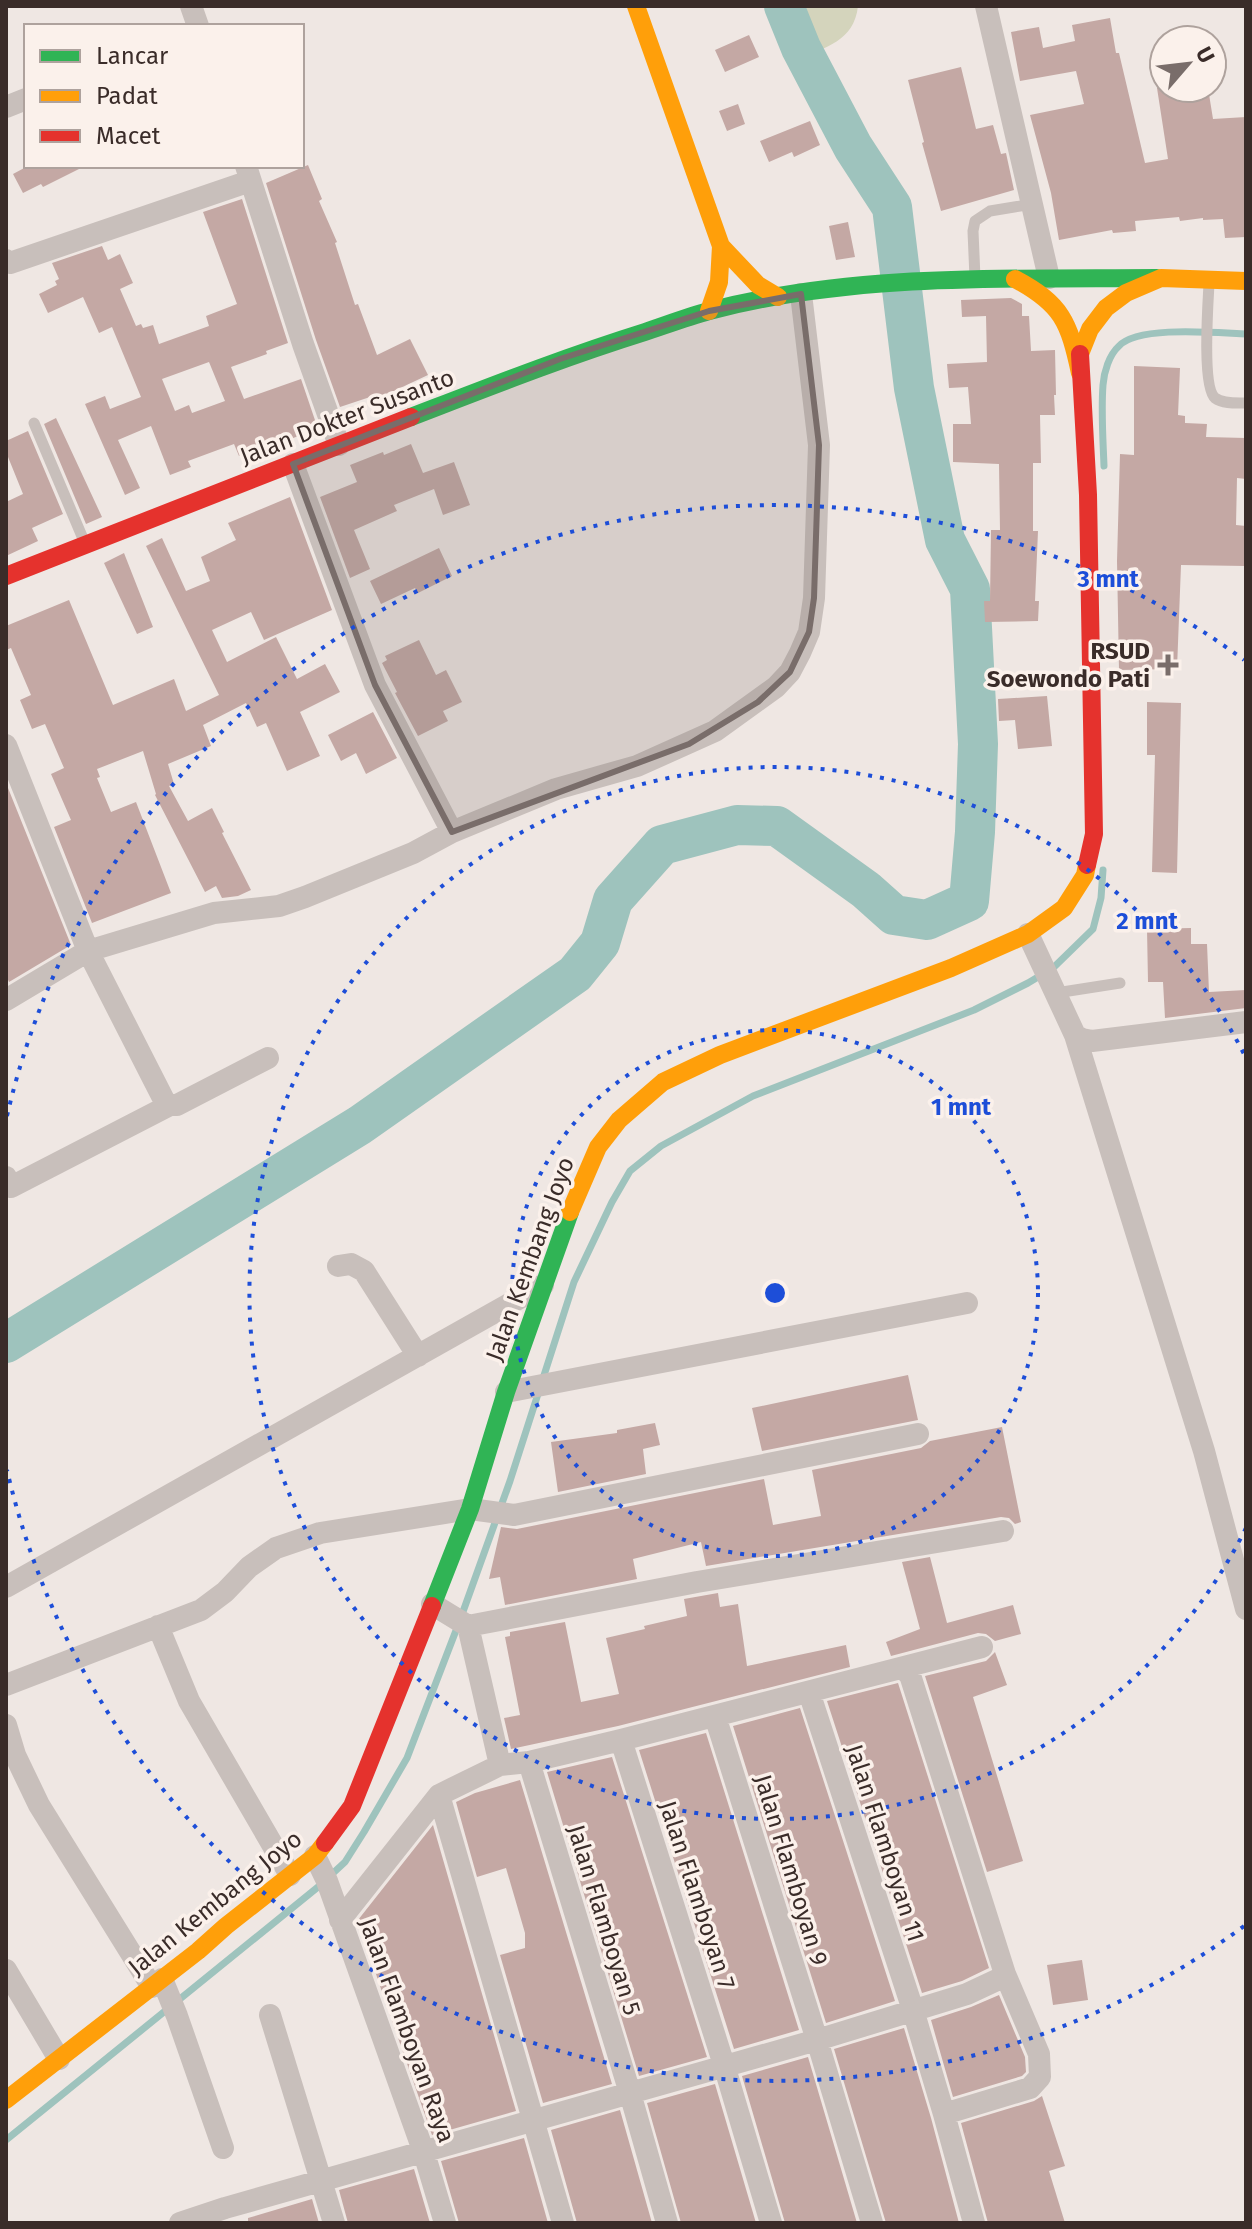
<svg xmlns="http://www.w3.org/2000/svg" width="1252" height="2229" viewBox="0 0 1252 2229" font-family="'Fira Sans',sans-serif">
<rect width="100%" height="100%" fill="#efe7e3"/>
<path fill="#d4d4bc" d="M 772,6 L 858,6 C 854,42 825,46 798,61 Z"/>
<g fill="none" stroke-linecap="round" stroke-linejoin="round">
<path stroke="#9ec3bd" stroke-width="7" d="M 1104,466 C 1103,439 1101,411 1103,385 C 1104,372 1109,355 1119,346 C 1138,325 1218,333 1246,334
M 6,2140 L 318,1887 L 345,1862 L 364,1832 L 407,1758 L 460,1620 L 510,1481 L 574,1282 L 612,1202 L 630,1171 L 661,1146 L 753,1096 L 974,1010 L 1028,983 L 1053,968 L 1093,929 L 1101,898 L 1103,870"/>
<path stroke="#9ec3bd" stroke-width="40" d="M 6,1343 L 360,1125 L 575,974 L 600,943 L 613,900 L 662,845 L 737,825 L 777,826 L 866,890 L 894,915 L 927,920 L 969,901 L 975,832 L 978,744 L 970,589 L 945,540 L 914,388 L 892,207 L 853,147 L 801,48 L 784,6"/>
</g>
<path fill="#c4a8a4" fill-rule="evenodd" d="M 1110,18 L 1116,53 L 1119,53 L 1145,163 L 1168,159 L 1157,88 L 1208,88 L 1213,119 L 1246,117 L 1246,237 L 1225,238 L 1223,219 L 1203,220 L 1203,218 L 1180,221 L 1179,217 L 1135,221 L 1136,231 L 1113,233 L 1112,230 L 1059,240 L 1051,193 L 1030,115 L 1084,104 L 1076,71 L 1020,81 L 1011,32 L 1039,27 L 1043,48 L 1075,41 L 1072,25 Z
M 749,35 L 759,57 L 725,72 L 715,50 Z
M 961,67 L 976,129 L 993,125 L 1001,154 L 1006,153 L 1014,190 L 941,211 L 922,143 L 924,142 L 908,80 Z
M 738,104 L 745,124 L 727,131 L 719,111 Z
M 810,121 L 820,145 L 794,157 L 792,152 L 769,162 L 760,141 Z
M 308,165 L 322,199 L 319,201 L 337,242 L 335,243 L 355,305 L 358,304 L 377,355 L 410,339 L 428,375 L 381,397 L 379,394 L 340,407 L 316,340 L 266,183 Z
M 28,166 L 85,166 L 43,187 L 41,184 L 23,193 L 13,174 Z
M 242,199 L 288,343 L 266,351 L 267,354 L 231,367 L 244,399 L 301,379 L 318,429 L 271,446 L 270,443 L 239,456 L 234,444 L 188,461 L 191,467 L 170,475 L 151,426 L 118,440 L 140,488 L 125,495 L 85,404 L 105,396 L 110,409 L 141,397 L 112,327 L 99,333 L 83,297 L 48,313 L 39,294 L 57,285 L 55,281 L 59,279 L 52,263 L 102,246 L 108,260 L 120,254 L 133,283 L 120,289 L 136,326 L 141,324 L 143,328 L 153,325 L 159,344 L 209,326 L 206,316 L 237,304 L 203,212 ZM 209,362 L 225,401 L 192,413 L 189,405 L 175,411 L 162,379 Z
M 848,222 L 855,257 L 836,260 L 829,226 Z
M 1011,298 L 1022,304 L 1022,316 L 1029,316 L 1031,351 L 1055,350 L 1056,395 L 1054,395 L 1055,415 L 1040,415 L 1041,463 L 1033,463 L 1033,531 L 1038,531 L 1035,601 L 1039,601 L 1038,621 L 985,622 L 984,601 L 990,601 L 991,530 L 1000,530 L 999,464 L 953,462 L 953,424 L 971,424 L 968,387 L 949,388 L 947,364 L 987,362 L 986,316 L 962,317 L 961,300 Z
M 1134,366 L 1180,368 L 1178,415 L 1185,416 L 1185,423 L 1207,424 L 1206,437 L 1246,438 L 1246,479 L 1237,478 L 1236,525 L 1246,526 L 1246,566 L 1181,565 L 1177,669 L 1119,670 L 1117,561 L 1120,454 L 1134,455 Z
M 56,418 L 102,517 L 86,524 L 44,424 Z
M 28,431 L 63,514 L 32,528 L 38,541 L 6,556 L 6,502 L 23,494 L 6,452 L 6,441 Z
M 411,444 L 423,473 L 454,462 L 470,505 L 443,515 L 434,489 L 394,505 L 397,511 L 354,530 L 370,569 L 350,578 L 320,497 L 357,482 L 350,465 L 383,452 L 384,455 Z
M 290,497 L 332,610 L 264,640 L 251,612 L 212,630 L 227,662 L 276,637 L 297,679 L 325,664 L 340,692 L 300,712 L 320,756 L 287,771 L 266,723 L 257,727 L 246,703 L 203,725 L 211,746 L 168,764 L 174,784 L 169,786 L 188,821 L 212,808 L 224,832 L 222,833 L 251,890 L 238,896 L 222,898 L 216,886 L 205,892 L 155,795 L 156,794 L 143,751 L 97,769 L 100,777 L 97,778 L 111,812 L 136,802 L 171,893 L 92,923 L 54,827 L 71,820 L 51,774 L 64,768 L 45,724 L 32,729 L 20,700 L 31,695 L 11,648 L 6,650 L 6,626 L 69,600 L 113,705 L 174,679 L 186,711 L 219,695 L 146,546 L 162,538 L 186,591 L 210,581 L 201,557 L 236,540 L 228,523 Z
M 439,548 L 452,576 L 418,593 L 415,588 L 381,604 L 370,581 Z
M 124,553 L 153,627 L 137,634 L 104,563 Z
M 419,640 L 436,675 L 446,670 L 462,702 L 443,711 L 448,721 L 418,736 L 395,693 L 397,692 L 382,663 L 387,660 L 385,656 Z
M 1047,696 L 1052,746 L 1018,749 L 1015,720 L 999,721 L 998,699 Z
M 1147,702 L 1181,703 L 1177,873 L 1152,872 L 1155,755 L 1147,755 Z
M 373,712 L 397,758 L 366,774 L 356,753 L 341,761 L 328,735 Z
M 6,783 L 71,945 L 9,982 L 6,975 Z
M 1191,928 L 1191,944 L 1207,944 L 1209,992 L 1246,990 L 1246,1008 L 1165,1018 L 1163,982 L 1148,982 L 1147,929 Z
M 908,1375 L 918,1420 L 762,1451 L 752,1408 Z
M 655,1423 L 660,1445 L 643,1449 L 646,1474 L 558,1492 L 551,1442 L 617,1433 L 617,1430 Z
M 1002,1427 L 1021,1522 L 1015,1524 L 1009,1518 L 1001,1517 L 706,1566 L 701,1542 L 633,1559 L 637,1579 L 505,1605 L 500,1577 L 489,1579 L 501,1527 L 517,1529 L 764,1479 L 773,1525 L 821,1516 L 812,1470 L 921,1448 L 930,1441 Z
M 930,1557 L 947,1623 L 1013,1605 L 1021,1634 L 995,1641 L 986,1634 L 978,1633 L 891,1656 L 886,1642 L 920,1629 L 902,1562 Z
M 718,1593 L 720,1607 L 738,1604 L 747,1666 L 846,1645 L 850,1667 L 618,1726 L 511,1749 L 504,1718 L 520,1715 L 505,1637 L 510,1636 L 510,1632 L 565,1622 L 581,1702 L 619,1694 L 606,1638 L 645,1629 L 644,1626 L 687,1616 L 684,1599 Z
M 995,1652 L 1007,1685 L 973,1697 L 1023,1861 L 987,1872 L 925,1676 L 986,1661 Z
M 898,1683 L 989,1968 L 962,1981 L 922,1993 L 827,1701 Z
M 800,1708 L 895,2001 L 826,2023 L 733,1726 Z
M 706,1733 L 799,2030 L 734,2049 L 639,1750 Z
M 612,1757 L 707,2057 L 639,2076 L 547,1772 Z
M 520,1780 L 612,2084 L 543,2103 L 500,1955 L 525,1948 L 525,1933 L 506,1868 L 477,1877 L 456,1802 L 475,1793 Z
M 433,1825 L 516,2111 L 432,2135 L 382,1992 L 358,1920 Z
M 1082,1960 L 1088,2000 L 1053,2005 L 1047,1965 Z
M 999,1995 L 1025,2057 L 1026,2072 L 1022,2076 L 953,2097 L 931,2020 L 971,2007 Z
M 904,2028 L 931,2118 L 959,2223 L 886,2223 L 834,2049 Z
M 808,2057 L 857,2223 L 785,2223 L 742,2076 Z
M 715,2084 L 756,2223 L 681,2223 L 647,2103 Z
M 1042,2096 L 1065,2166 L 1049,2171 L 1065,2223 L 988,2223 L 961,2123 L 1034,2101 Z
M 620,2110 L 652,2223 L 577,2223 L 551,2130 Z
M 524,2138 L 548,2223 L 459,2223 L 441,2161 Z
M 414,2169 L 430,2223 L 348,2223 L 339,2190 Z
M 312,2199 L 319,2223 L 248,2223 L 248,2218 Z"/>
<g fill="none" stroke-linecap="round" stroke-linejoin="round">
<path stroke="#c8bfbb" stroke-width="11" d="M 975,278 L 973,231 L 975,221 L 990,211 L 1033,204
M 1209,284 C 1208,303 1202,387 1215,398 C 1223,404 1236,403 1246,403
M 34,423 L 84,541
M 1056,993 L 1120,983"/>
<path stroke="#c8bfbb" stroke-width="22" d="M 191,6 L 198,26
M 986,6 L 1049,278
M 6,107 L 26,99
M 246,166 L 303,344 L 339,445
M 6,260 L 10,263 L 250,181
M 293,464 L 375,685 L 452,832
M 6,745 L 88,951 L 165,1102 L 170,1105 L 177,1105 L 268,1058
M 1028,934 L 1075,1035 L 1204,1451 L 1246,1609
M 6,1000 L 88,951 L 214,913 L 279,906 L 305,897 L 413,853 L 452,832 L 556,789 L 637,766 L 715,731 L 776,687 L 790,672 L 800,653 L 809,632 L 814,598 L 819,445 L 801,294
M 1075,1035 L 1082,1039 L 1092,1041 L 1246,1022
M 6,1177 L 11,1187 L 170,1105
M 338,1266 L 351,1264 L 364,1271 L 418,1356
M 506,1392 L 967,1303
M 6,1587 L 543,1285
M 432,1604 L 468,1626 L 697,1582 L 1003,1531
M 158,1626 L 189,1701 L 290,1875
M 468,1626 L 500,1765
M 899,1669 L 903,1669 L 910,1675 L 1005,1974 L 1039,2054 L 1040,2077 L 1030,2088 L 944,2114
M 6,1685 L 201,1610 L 225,1592 L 249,1567 L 276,1548 L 320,1533 L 470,1509 L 514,1515 L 918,1434
M 809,1692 L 913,2010 L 944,2114 L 974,2223
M 715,1716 L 817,2040 L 872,2223
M 6,1725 L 15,1755 L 39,1805 L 152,1987
M 621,1740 L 724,2065 L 771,2223
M 529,1762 L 630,2093 L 667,2223
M 439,1795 L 563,2223
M 315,1856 L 327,1881 L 424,2153 L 445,2223
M 340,1920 L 439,1795 L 500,1765 L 529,1762 L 621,1740 L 982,1647
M 6,1970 L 59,2059
M 162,1979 L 177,2016 L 223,2148
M 270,2015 L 334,2223
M 180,2223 L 225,2208 L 817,2040 L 967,1994 L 999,1979 L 1005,1974"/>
<path stroke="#30b455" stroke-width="18" d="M 411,417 C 489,387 565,357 645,332 C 666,325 687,317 709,311 C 852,273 1010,279 1157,278
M 432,1606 L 470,1509 L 506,1392 L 570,1212"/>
<path stroke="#ff9f0a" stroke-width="18" d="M 636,6 L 721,246 L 719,282 L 709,311
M 721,246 L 758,285 L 778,297
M 1015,279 C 1062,304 1069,322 1080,373
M 1080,354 L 1090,329 L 1106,308 L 1126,293 L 1161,278 L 1246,281
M 570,1212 L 598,1147 L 619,1120 L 663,1082 L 720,1055 L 951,968 L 1028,934 L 1064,908 L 1085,875 L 1087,865
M 6,2100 L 198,1951 L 226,1926 L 315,1856 L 325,1843"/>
<path stroke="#e5322d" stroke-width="18" d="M 1080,354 L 1088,495 L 1094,834 L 1087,865
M 6,576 L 411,417
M 325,1843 L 352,1806 L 432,1606"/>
</g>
<path fill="#796d6a" fill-opacity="0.2" stroke="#796d6a" stroke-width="6" stroke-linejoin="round" d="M 801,294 L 819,445 L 814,598 L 809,632 L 790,672 L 758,702 L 689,744 L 452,832 L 375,685 L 293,464 L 560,359 L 709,311 Z"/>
<g fill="none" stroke="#1d4ed8" stroke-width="4" stroke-dasharray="4 8">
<circle cx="775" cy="1293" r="263"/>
<path d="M1246 1528A526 526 0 1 1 1246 1058"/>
<path d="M1244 1926A788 788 0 0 1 7 1470M7 1116A788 788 0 0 1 1244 660"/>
</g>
<path fill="#796d6a" stroke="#fbf1eb" stroke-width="3" d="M1164 653h8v8h8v8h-8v8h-8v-8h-8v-8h8z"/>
<g text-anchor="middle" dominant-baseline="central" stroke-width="7" stroke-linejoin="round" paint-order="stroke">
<g font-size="24" fill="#3a2c29" stroke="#fbf1eb">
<text transform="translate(347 417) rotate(-21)">Jalan Dokter Susanto</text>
<text transform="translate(530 1259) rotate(-70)">Jalan Kembang Joyo</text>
<text transform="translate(885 1843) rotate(72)">Jalan Flamboyan 11</text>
<text transform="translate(791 1870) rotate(73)">Jalan Flamboyan 9</text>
<text transform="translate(697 1895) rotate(72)">Jalan Flamboyan 7</text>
<text transform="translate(215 1903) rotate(-39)">Jalan Kembang Joyo</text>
<text transform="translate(604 1920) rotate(73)">Jalan Flamboyan 5</text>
<text transform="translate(407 2030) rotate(70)">Jalan Flamboyan Raya</text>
</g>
<g font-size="24" font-weight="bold" fill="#3a2c29" stroke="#fbf1eb" text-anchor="end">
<text x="1150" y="651">RSUD<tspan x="1150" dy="28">Soewondo Pati</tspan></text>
</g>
</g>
<circle cx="775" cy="1293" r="12" fill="#1d4ed8" stroke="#fbf1eb" stroke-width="4"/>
<g font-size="24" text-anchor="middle" font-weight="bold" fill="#1d4ed8" stroke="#fbf1eb" stroke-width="7" stroke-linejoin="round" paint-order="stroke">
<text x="1108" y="587">3 mnt</text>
<text x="1147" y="929">2 mnt</text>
<text x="961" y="1115">1 mnt</text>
</g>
<rect width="1252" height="2229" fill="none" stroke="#3a2c29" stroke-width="16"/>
<rect x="24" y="24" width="280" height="144" fill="#fbf1eb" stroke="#aea29d" stroke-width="2"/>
<rect x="40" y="50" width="40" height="12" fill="#30b455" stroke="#aea29d" stroke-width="2"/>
<text x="96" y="64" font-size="24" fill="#3a2c29">Lancar</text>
<rect x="40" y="90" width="40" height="12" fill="#ff9f0a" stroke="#aea29d" stroke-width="2"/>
<text x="96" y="104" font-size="24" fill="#3a2c29">Padat</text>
<rect x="40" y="130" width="40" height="12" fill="#e5322d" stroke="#aea29d" stroke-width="2"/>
<text x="96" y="144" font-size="24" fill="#3a2c29">Macet</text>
<g transform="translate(1188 64) rotate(62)"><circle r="38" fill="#fbf1eb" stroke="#aea29d" stroke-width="2"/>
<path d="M0-6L14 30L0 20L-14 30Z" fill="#796d6a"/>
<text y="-12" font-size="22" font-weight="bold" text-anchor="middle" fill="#3a2c29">U</text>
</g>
</svg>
